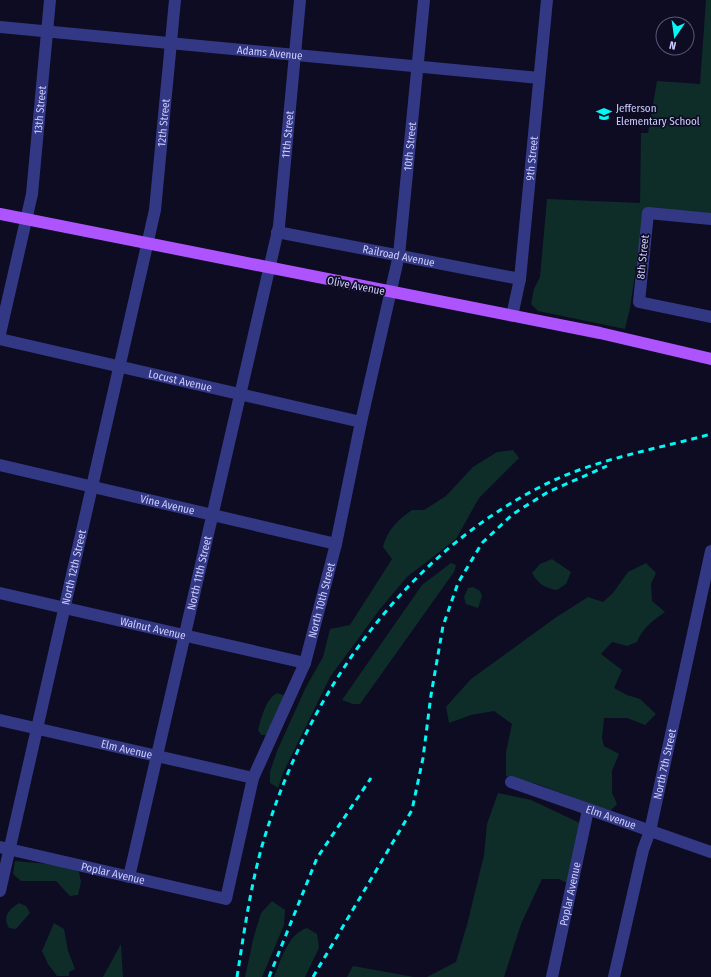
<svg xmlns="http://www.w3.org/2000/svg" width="711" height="977" viewBox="0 0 711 977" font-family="'Fira Sans Condensed',sans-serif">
<rect width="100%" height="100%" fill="#0d0c22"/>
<path fill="#0e2d29" d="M 706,0 L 711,0 L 711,214 L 645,208 L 630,308 L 625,329 L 538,311 L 531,304 L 534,289 L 540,277 L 547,199 L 640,203 L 641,133 L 648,133 L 657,81 L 700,84 Z
M 513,450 L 519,458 L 479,498 L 456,539 L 407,577 L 380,609 L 330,677 L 283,773 L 278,788 L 270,783 L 270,772 L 277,751 L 306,687 L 323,657 L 330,629 L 350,625 L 392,559 L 383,547 C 387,530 398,520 412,510 L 424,510 L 446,496 L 473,467 L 497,452 Z
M 552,559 L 571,572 L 566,584 L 557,590 C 545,588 538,584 532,573 L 540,564 Z
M 451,563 L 456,565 L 454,572 L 360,704 L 353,704 L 342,700 L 422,585 Z
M 646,563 L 656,573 L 651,584 L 652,601 L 665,612 C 654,620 642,628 637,642 L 627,646 L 612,642 L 601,654 L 622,670 L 614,688 L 627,695 L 640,699 L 656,714 L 645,725 L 627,718 L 604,718 L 602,738 L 604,746 L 619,754 L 612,771 L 612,793 L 617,804 L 610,811 L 537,784 L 506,776 L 506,752 L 512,724 L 494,711 L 471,715 L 449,723 L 446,707 L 471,679 L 555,618 L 588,597 L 603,602 L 613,593 L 628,572 Z
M 473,587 L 480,591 L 482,596 L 478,608 L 466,604 L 464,597 L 468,588 Z
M 277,693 L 287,696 L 269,735 L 261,735 L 258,730 C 262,717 265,700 277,693 Z
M 498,793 L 531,800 L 580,823 L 571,885 L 559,879 L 542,879 L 521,924 L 504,977 L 427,977 L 456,962 L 467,925 L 484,855 L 487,824 Z
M 15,861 L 69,866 L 79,872 L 81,882 L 78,895 L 70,896 L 56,881 L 21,881 L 13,874 Z
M 272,901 L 285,910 L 284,925 L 262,977 L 245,977 L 254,936 L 261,913 Z
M 19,903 L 26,906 L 30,913 L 16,929 L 9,928 C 2,917 9,909 19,903 Z
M 54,923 L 64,929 L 68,951 L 75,969 L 69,972 L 69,976 L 57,976 L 48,964 L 42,951 Z
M 307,928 L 317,934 L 319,948 L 305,977 L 274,977 C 281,960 288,934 307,928 Z
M 121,944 L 123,977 L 103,977 Z
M 353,966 L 414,977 L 347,977 Z"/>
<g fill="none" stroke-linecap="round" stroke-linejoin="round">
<g stroke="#333885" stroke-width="12">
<path id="s1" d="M 0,27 L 539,78"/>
<path d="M 711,219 L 648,213 L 639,302 L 711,317"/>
<path id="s2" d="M 277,232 L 520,279"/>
<path id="s3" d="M 512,316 L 520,279 L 547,0"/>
<path id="s4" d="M 0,334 L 32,194 L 50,0"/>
<path id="s5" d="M 0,339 L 361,422"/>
<path id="s6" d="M 0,465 L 336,544"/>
<path id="s7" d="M 0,593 L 305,663"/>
<path id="s8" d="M 0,720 L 253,778"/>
<path id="s9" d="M 511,782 L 711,852"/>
<path id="s10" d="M 0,847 L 226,899 L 253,778 L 305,663 L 336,544 L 361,422 L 399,255 L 424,0"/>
<path id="s11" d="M 129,877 L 279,226 L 300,0"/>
<path id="s12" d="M 0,891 L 155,210 L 175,0"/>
<path id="s13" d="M 552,977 L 588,810"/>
<path id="s14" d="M 614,977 L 643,850 L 650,831 L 711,551"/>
</g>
<path stroke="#ad54ff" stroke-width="12" d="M 0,214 L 600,333 L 711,359"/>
<path stroke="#00f8f7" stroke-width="3" stroke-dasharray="6 5" stroke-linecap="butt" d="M 237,977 C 244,933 250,889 262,846 C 306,695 405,552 550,482 C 601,458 657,449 711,434
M 269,977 L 317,858 L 371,778
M 313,977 L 412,810 L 423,758 L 431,695 L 443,626 L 458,583 L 482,543 L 513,514 L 548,492 L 607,466"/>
</g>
<defs>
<g id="school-bare" transform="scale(1.2)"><path d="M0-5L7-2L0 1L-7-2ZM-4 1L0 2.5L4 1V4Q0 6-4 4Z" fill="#00f8f7" stroke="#0d0c22" stroke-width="2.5" paint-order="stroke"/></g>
</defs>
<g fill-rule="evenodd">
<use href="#school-bare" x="604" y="114"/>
</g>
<g text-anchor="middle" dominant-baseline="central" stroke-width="3.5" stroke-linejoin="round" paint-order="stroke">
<g font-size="11" fill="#cdcdff" stroke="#0d0c22">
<text stroke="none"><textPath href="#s1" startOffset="271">Adams Avenue</textPath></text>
<text stroke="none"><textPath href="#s4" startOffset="228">13th Street</textPath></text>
<text stroke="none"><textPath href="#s12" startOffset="786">12th Street</textPath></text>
<text stroke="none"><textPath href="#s11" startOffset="760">11th Street</textPath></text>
<text stroke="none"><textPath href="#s10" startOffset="1010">10th Street</textPath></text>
<text stroke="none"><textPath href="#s3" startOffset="159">9th Street</textPath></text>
<text stroke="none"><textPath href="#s2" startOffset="124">Railroad Avenue</textPath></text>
<text transform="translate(643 257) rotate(-84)">8th Street</text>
<text transform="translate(356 286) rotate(11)">Olive Avenue</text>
<text stroke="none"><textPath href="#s5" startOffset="185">Locust Avenue</textPath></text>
<text stroke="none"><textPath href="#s6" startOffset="172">Vine Avenue</textPath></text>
<text stroke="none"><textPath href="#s12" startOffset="332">North 12th Street</textPath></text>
<text stroke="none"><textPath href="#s11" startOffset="312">North 11th Street</textPath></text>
<text stroke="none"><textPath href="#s10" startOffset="547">North 10th Street</textPath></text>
<text stroke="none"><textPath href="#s7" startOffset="157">Walnut Avenue</textPath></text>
<text stroke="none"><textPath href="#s8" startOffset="130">Elm Avenue</textPath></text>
<text stroke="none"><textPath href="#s14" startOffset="219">North 7th Street</textPath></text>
<text stroke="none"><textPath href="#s9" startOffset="106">Elm Avenue</textPath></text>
<text stroke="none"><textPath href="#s10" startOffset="116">Poplar Avenue</textPath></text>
<text stroke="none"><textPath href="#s13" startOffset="85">Poplar Avenue</textPath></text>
</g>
<g font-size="11" fill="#cdcdff" stroke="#0d0c22" text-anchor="start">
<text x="616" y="108">Jefferson<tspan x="616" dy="13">Elementary School</tspan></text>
</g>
</g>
<g transform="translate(675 36) rotate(193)"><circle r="19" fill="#0d0c22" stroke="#5a597a"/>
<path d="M0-3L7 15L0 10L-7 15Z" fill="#00f8f7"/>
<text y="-6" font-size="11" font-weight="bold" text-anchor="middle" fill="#cdcdff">N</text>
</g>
</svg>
